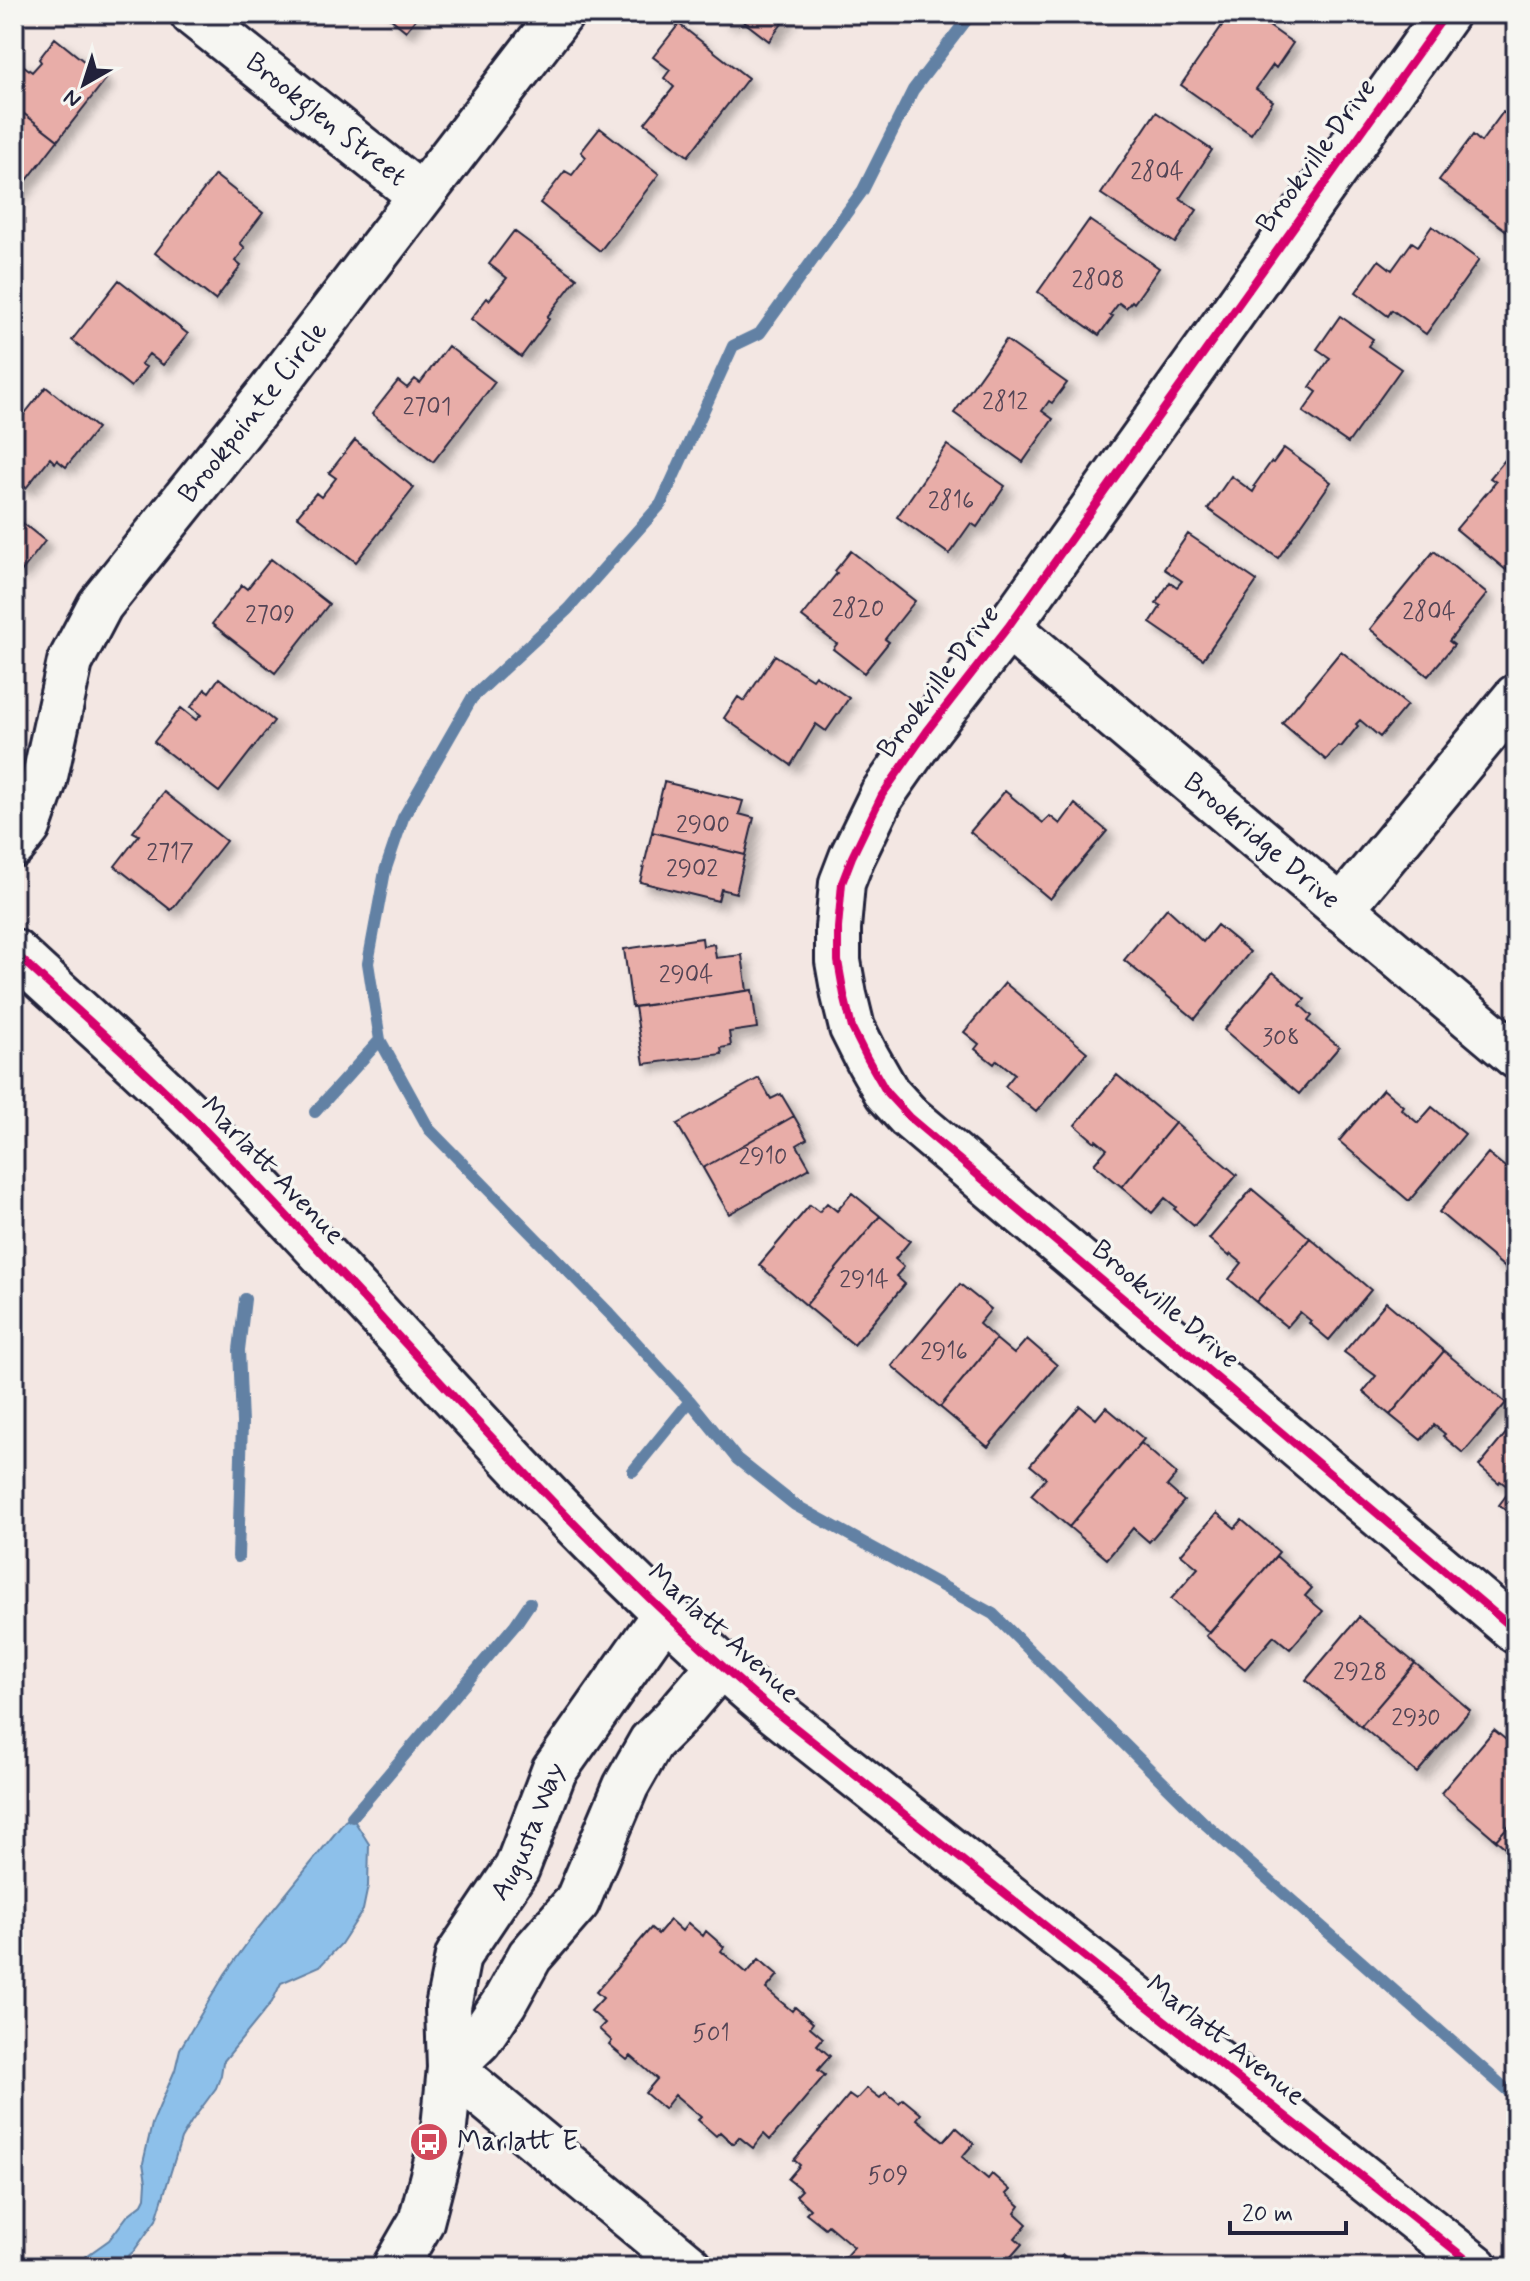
<svg xmlns="http://www.w3.org/2000/svg" width="1530" height="2281" viewBox="0 0 1530 2281" font-family="Mynerve,sans-serif">
<defs>
<filter id="shadow"><feDropShadow dx="7" dy="7" stdDeviation="4" flood-color="#0004"/></filter>
</defs>
<rect width="100%" height="100%" fill="#f3e7e3"/>
<filter id="ink" filterUnits="userSpaceOnUse"><feTurbulence type="fractalNoise" baseFrequency=".0125" numOctaves="2"/><feDisplacementMap in="SourceGraphic" scale="16" xChannelSelector="R" yChannelSelector="G"/><feConvolveMatrix kernelMatrix="1 2 1 2 8 2 1 2 1" color-interpolation-filters="sRGB"/></filter>
<g filter="url(#ink)">
<path fill="#8dc0ea" stroke="#6281a4" stroke-width="2" d="M 352,1817 L 369,1844 L 368,1886 L 363,1910 L 341,1944 L 320,1966 L 281,1983 L 272,2002 L 223,2062 L 221,2075 L 216,2088 L 191,2122 L 181,2139 L 156,2220 L 133,2252 L 115,2267 L 71,2267 L 109,2240 L 128,2215 L 142,2204 L 145,2198 L 146,2182 L 143,2163 L 152,2124 L 175,2070 L 180,2049 L 225,1974 L 256,1931 L 345,1821 Z"/>
<g fill="none" stroke-linecap="round" stroke-linejoin="round">
<path stroke="#6281a4" stroke-width="12" d="M 971,14 L 913,90 L 863,190 L 760,333 L 733,346 L 661,504 L 568,609 L 472,698 L 403,818 L 385,871 L 368,963 L 380,1040 L 429,1129 L 609,1313 L 690,1401 L 737,1459 L 795,1505 L 993,1614 L 1203,1822 L 1516,2098
M 315,1112 L 380,1040
M 633,1471 L 690,1401
M 238,1557 L 242,1423 L 239,1350 L 245,1299
M 352,1817 L 515,1625 L 530,1603"/>
</g>
<path fill="#e8ada8" stroke="#22223b" stroke-width="2" filter="url(#shadow)" d="M 385,14 L 420,14 L 406,31 Z
M 719,14 L 789,14 L 769,41 L 735,15 L 730,22 Z
M 1230,14 L 1252,14 L 1293,43 L 1276,68 L 1273,65 L 1256,89 L 1273,101 L 1251,134 L 1181,85 Z
M 679,24 L 748,78 L 688,156 L 645,123 L 674,87 L 664,78 L 670,70 L 653,57 Z
M 55,38 L 106,79 L 58,140 L 14,106 L 14,63 L 16,60 L 32,72 L 41,62 L 39,59 Z
M 1516,61 L 1516,84 L 1505,76 Z
M 14,106 L 58,140 L 14,197 Z
M 1156,112 L 1212,150 L 1180,198 L 1197,210 L 1175,243 L 1101,194 Z
M 1503,112 L 1516,122 L 1516,238 L 1439,180 L 1473,135 L 1481,142 Z
M 600,128 L 659,174 L 600,251 L 540,203 L 565,171 L 572,175 L 586,157 L 581,152 Z
M 215,175 L 263,213 L 240,243 L 245,248 L 235,261 L 241,266 L 215,300 L 155,253 Z
M 1089,220 L 1159,268 L 1134,303 L 1132,301 L 1126,308 L 1119,303 L 1110,315 L 1113,316 L 1099,335 L 1038,292 Z
M 1432,226 L 1479,260 L 1426,334 L 1392,310 L 1388,316 L 1356,292 L 1379,260 L 1392,270 L 1412,242 L 1418,246 Z
M 514,231 L 577,278 L 547,317 L 549,319 L 521,357 L 471,319 L 487,298 L 489,300 L 507,278 L 489,264 Z
M 119,280 L 188,334 L 163,365 L 149,354 L 141,364 L 146,367 L 131,387 L 72,340 Z
M 1340,316 L 1373,339 L 1368,346 L 1401,369 L 1348,443 L 1303,412 L 1317,392 L 1310,387 L 1330,358 L 1317,349 Z
M 1006,340 L 1067,383 L 1052,403 L 1049,401 L 1042,411 L 1053,419 L 1023,462 L 954,413 Z
M 448,346 L 495,382 L 433,462 L 372,414 L 398,381 L 407,388 L 415,379 L 420,383 Z
M 46,387 L 97,428 L 66,467 L 57,460 L 55,463 L 50,458 L 26,488 L 14,478 L 14,439 L 18,433 L 14,430 L 14,427 Z
M 355,440 L 414,488 L 356,562 L 297,516 L 316,493 L 321,497 L 336,478 L 329,473 Z
M 947,445 L 1005,486 L 977,527 L 971,523 L 949,554 L 897,517 Z
M 1284,448 L 1331,482 L 1278,558 L 1208,509 L 1231,476 L 1253,492 L 1256,487 L 1254,486 L 1271,462 L 1273,463 Z
M 1514,449 L 1516,451 L 1516,557 L 1506,570 L 1456,529 L 1496,482 L 1490,478 Z
M 14,516 L 45,541 L 21,572 L 14,567 Z
M 1188,534 L 1257,581 L 1203,659 L 1150,623 L 1161,606 L 1156,603 L 1170,582 L 1177,587 L 1182,581 L 1164,569 Z
M 851,551 L 915,601 L 885,639 L 889,642 L 864,673 L 833,649 L 837,644 L 802,617 L 837,573 L 835,571 Z
M 1434,551 L 1487,594 L 1449,641 L 1454,645 L 1428,676 L 1370,629 Z
M 271,559 L 329,604 L 275,673 L 212,624 L 242,585 L 247,589 Z
M 1341,651 L 1407,705 L 1380,737 L 1360,720 L 1356,724 L 1358,726 L 1341,747 L 1338,746 L 1326,760 L 1282,723 Z
M 775,655 L 812,679 L 815,675 L 849,698 L 826,731 L 816,724 L 791,765 L 724,718 L 738,697 L 744,701 Z
M 219,678 L 274,721 L 219,792 L 154,742 L 181,708 L 196,720 L 201,715 L 191,707 L 205,689 L 209,692 Z
M 664,782 L 743,801 L 739,814 L 754,818 L 745,855 L 652,832 Z
M 1005,791 L 1043,823 L 1050,816 L 1060,824 L 1075,804 L 1107,831 L 1050,899 L 970,832 Z
M 164,792 L 226,841 L 171,910 L 115,866 L 139,835 L 133,832 Z
M 652,832 L 745,855 L 736,893 L 721,889 L 718,901 L 640,882 Z
M 1167,908 L 1203,942 L 1217,925 L 1250,952 L 1195,1019 L 1124,960 Z
M 702,938 L 703,946 L 714,944 L 716,958 L 742,955 L 747,991 L 632,1007 L 624,949 Z
M 1273,972 L 1305,999 L 1300,1005 L 1312,1016 L 1308,1021 L 1339,1047 L 1299,1094 L 1224,1030 Z
M 1005,983 L 1087,1052 L 1036,1112 L 1005,1086 L 1015,1074 L 997,1060 L 994,1064 L 975,1049 L 979,1044 L 964,1032 Z
M 752,990 L 757,1028 L 729,1032 L 731,1046 L 721,1048 L 722,1054 L 644,1064 L 635,1007 Z
M 1117,1075 L 1175,1123 L 1122,1187 L 1094,1164 L 1107,1149 L 1096,1140 L 1095,1142 L 1075,1125 Z
M 759,1078 L 771,1099 L 781,1094 L 794,1116 L 703,1168 L 677,1124 Z
M 1383,1089 L 1403,1106 L 1401,1109 L 1418,1123 L 1432,1107 L 1465,1134 L 1409,1201 L 1339,1141 Z
M 794,1116 L 807,1139 L 797,1145 L 810,1168 L 729,1214 L 703,1168 Z
M 1175,1123 L 1237,1175 L 1194,1226 L 1174,1209 L 1176,1207 L 1165,1198 L 1152,1213 L 1122,1187 Z
M 1488,1153 L 1516,1176 L 1515,1276 L 1439,1212 Z
M 1252,1189 L 1310,1238 L 1256,1302 L 1229,1279 L 1242,1263 L 1231,1254 L 1229,1256 L 1209,1239 Z
M 852,1193 L 880,1216 L 806,1305 L 759,1265 L 810,1205 L 819,1212 L 827,1203 L 837,1211 Z
M 880,1216 L 910,1241 L 895,1259 L 904,1267 L 896,1276 L 905,1284 L 854,1345 L 806,1305 Z
M 1310,1238 L 1371,1290 L 1329,1340 L 1309,1323 L 1311,1321 L 1300,1312 L 1287,1327 L 1256,1302 Z
M 960,1284 L 991,1309 L 979,1324 L 996,1339 L 940,1407 L 892,1366 Z
M 1386,1302 L 1444,1351 L 1390,1415 L 1363,1392 L 1376,1376 L 1344,1352 Z
M 996,1339 L 1014,1354 L 1027,1339 L 1057,1365 L 988,1447 L 940,1407 Z
M 1444,1351 L 1506,1403 L 1463,1453 L 1443,1436 L 1445,1434 L 1434,1425 L 1421,1440 L 1390,1415 Z
M 1080,1406 L 1096,1419 L 1106,1407 L 1144,1439 L 1069,1527 L 1031,1495 L 1046,1478 L 1030,1465 Z
M 1516,1421 L 1516,1519 L 1499,1505 L 1511,1489 L 1500,1481 L 1499,1483 L 1479,1466 Z
M 1141,1443 L 1177,1474 L 1167,1486 L 1184,1501 L 1149,1542 L 1133,1528 L 1107,1559 L 1069,1527 Z
M 1217,1513 L 1235,1528 L 1242,1520 L 1279,1552 L 1210,1633 L 1171,1599 L 1198,1568 L 1181,1554 Z
M 1276,1556 L 1312,1588 L 1305,1596 L 1323,1611 L 1290,1649 L 1274,1636 L 1245,1669 L 1206,1636 Z
M 1359,1617 L 1415,1663 L 1361,1726 L 1306,1680 Z
M 1415,1663 L 1470,1710 L 1417,1773 L 1361,1726 Z
M 1494,1730 L 1516,1748 L 1516,1817 L 1496,1840 L 1441,1793 Z
M 1516,1817 L 1516,1856 L 1496,1840 Z
M 670,1920 L 682,1931 L 688,1923 L 703,1936 L 706,1931 L 724,1947 L 721,1951 L 747,1973 L 759,1959 L 778,1975 L 766,1989 L 792,2011 L 795,2007 L 813,2023 L 810,2027 L 823,2038 L 817,2045 L 830,2056 L 818,2070 L 825,2075 L 770,2140 L 764,2134 L 753,2148 L 739,2137 L 733,2144 L 720,2132 L 716,2136 L 698,2120 L 701,2117 L 675,2095 L 664,2109 L 645,2093 L 657,2079 L 631,2056 L 627,2060 L 609,2045 L 612,2041 L 599,2029 L 605,2023 L 591,2011 L 603,1998 L 596,1992 L 651,1928 L 658,1934 Z
M 867,2088 L 880,2098 L 886,2092 L 899,2103 L 903,2099 L 921,2114 L 917,2119 L 944,2141 L 956,2127 L 974,2143 L 962,2157 L 988,2179 L 992,2174 L 1010,2190 L 1006,2194 L 1020,2206 L 1015,2213 L 1027,2224 L 1015,2238 L 1022,2244 L 1002,2267 L 878,2267 L 873,2262 L 869,2267 L 850,2267 L 842,2260 L 854,2247 L 828,2225 L 825,2228 L 806,2213 L 810,2209 L 796,2196 L 802,2190 L 788,2179 L 800,2165 L 794,2160 L 849,2095 L 856,2100 Z
M 1063,2255 L 1078,2267 L 1083,2260 L 1091,2267 L 1053,2267 Z"/>
<g fill="none" stroke-linecap="round" stroke-linejoin="round">
<g stroke="#22223b" stroke-width="50">
<g id="minor">
<path id="s1" d="M 193,14 L 420,195"/>
<path d="M 1446,14 L 1008,627 L 927,731 L 882,795 L 852,857 L 842,883 L 838,928 L 838,961 L 844,995 L 852,1028 L 867,1058 L 887,1093 L 909,1117 L 1516,1631"/>
<path id="s2" d="M 1008,627 L 1516,1056"/>
<path id="s3" d="M 14,845 L 28,827 L 44,781 L 70,662 L 100,605 L 268,395 L 561,14"/>
<path d="M 1341,909 L 1516,697"/>
<path d="M 450,2068 L 479,2040 L 504,2003 L 530,1956 L 577,1902 L 626,1786 L 651,1742 L 675,1718 L 720,1665"/>
<path d="M 450,2068 L 690,2267"/>
<path id="s4" d="M 395,2267 L 421,2222 L 443,2137 L 450,2068 L 448,2007 L 458,1956 L 517,1868 L 554,1771 L 664,1615"/>
</g>
</g>
<g stroke="#22223b" stroke-width="50">
<path id="tertiary" d="M 14,952 C 77,1011 144,1068 205,1130 C 394,1323 565,1535 773,1710 L 1476,2267"/>
</g>
<use href="#minor" stroke="#f6f6f2" stroke-width="44"/>
<use href="#tertiary" stroke="#f6f6f2" stroke-width="44"/>
<g stroke="#f6f6f2" stroke-width="13">
<path id="cycleway" d="M 1446,14 L 1008,627 L 927,731 L 882,795 L 852,857 L 842,883 L 838,928 L 838,961 L 844,995 L 852,1028 L 867,1058 L 887,1093 L 909,1117 L 1516,1631
M 14,952 C 77,1011 144,1068 205,1130 C 394,1323 565,1535 773,1710 L 1476,2267"/>
</g>
<use href="#cycleway" stroke="#d6006c" stroke-width="8"/>
</g>
</g>
<defs>
<g id="bus-disc" transform="scale(2)"><circle r="9.5" fill="#d1495b" stroke="#f6f6f2"/><path d="M-5-6H5V4H4V6H2V4H-2V6H-4V4H-5ZM-3.5-4V0h7V-4ZM-3.5 1.2v1.5H-2V1.2ZM2 1.2v1.5H3.5V1.2Z" fill="#fff"/></g>
</defs>
<g fill-rule="evenodd">
<use href="#bus-disc" x="429" y="2142"/>
</g>
<g text-anchor="middle" dominant-baseline="central" stroke-width="7" stroke-linejoin="round" paint-order="stroke">
<g font-size="24" fill="#544556">
<text x="1157" y="172">2804</text>
<text x="1098" y="280">2808</text>
<text x="1005" y="402">2812</text>
<text x="427" y="407">2701</text>
<text x="951" y="501">2816</text>
<text x="858" y="609">2820</text>
<text x="1429" y="612">2804</text>
<text x="270" y="615">2709</text>
<text x="703" y="825">2900</text>
<text x="170" y="853">2717</text>
<text x="692" y="869">2902</text>
<text x="686" y="975">2904</text>
<text x="1281" y="1038">308</text>
<text x="763" y="1157">2910</text>
<text x="864" y="1280">2914</text>
<text x="944" y="1352">2916</text>
<text x="1360" y="1672">2928</text>
<text x="1416" y="1718">2930</text>
<text x="711" y="2034">501</text>
<text x="888" y="2176">509</text>
</g>
<g font-size="28" fill="#22223b" stroke="#f6f6f2">
<text stroke="none"><textPath href="#s1" startOffset="170">Brookglen Street</textPath></text>
<text transform="translate(1317 156) rotate(-54)">Brookville Drive</text>
<text stroke="none"><textPath href="#s3" startOffset="504">Brookpointe Circle</textPath></text>
<text transform="translate(939 682) rotate(-53)">Brookville Drive</text>
<text stroke="none"><textPath href="#s2" startOffset="332">Brookridge Drive</textPath></text>
<text transform="translate(272 1171) rotate(46)">Marlatt Avenue</text>
<text transform="translate(1165 1305) rotate(40)">Brookville Drive</text>
<text transform="translate(723 1634) rotate(42)">Marlatt Avenue</text>
<text stroke="none"><textPath href="#s4" startOffset="466">Augusta Way</textPath></text>
<text transform="translate(1225 2041) rotate(38)">Marlatt Avenue</text>
</g>
<g font-size="28" fill="#22223b" stroke="#f6f6f2" text-anchor="start">
<text x="457" y="2142">Marlatt E</text>
</g>
</g>
<rect width="1530" height="2281" fill="none" stroke="#f6f6f2" stroke-width="48"/>
<rect x="24" y="24" width="1482" height="2233" fill="none" stroke="#22223b" stroke-width="3" filter="url(#ink)"/>
<g transform="translate(84 84) rotate(219)" stroke="#f6f6f2" stroke-width="6" paint-order="stroke">
<path d="M0-6L14 30L0 20L-14 30Z" fill="#22223b"/>
<text y="-12" font-size="22" font-weight="bold" text-anchor="middle" fill="#22223b">N</text>
</g>
<path d="M1230 2221v12h116v-12" fill="none" stroke="#22223b" stroke-width="4"/>
<text x="1242" y="2221" font-size="24" fill="#22223b" stroke="#f6f6f2" stroke-width="6" paint-order="stroke">20 m</text>
</svg>
